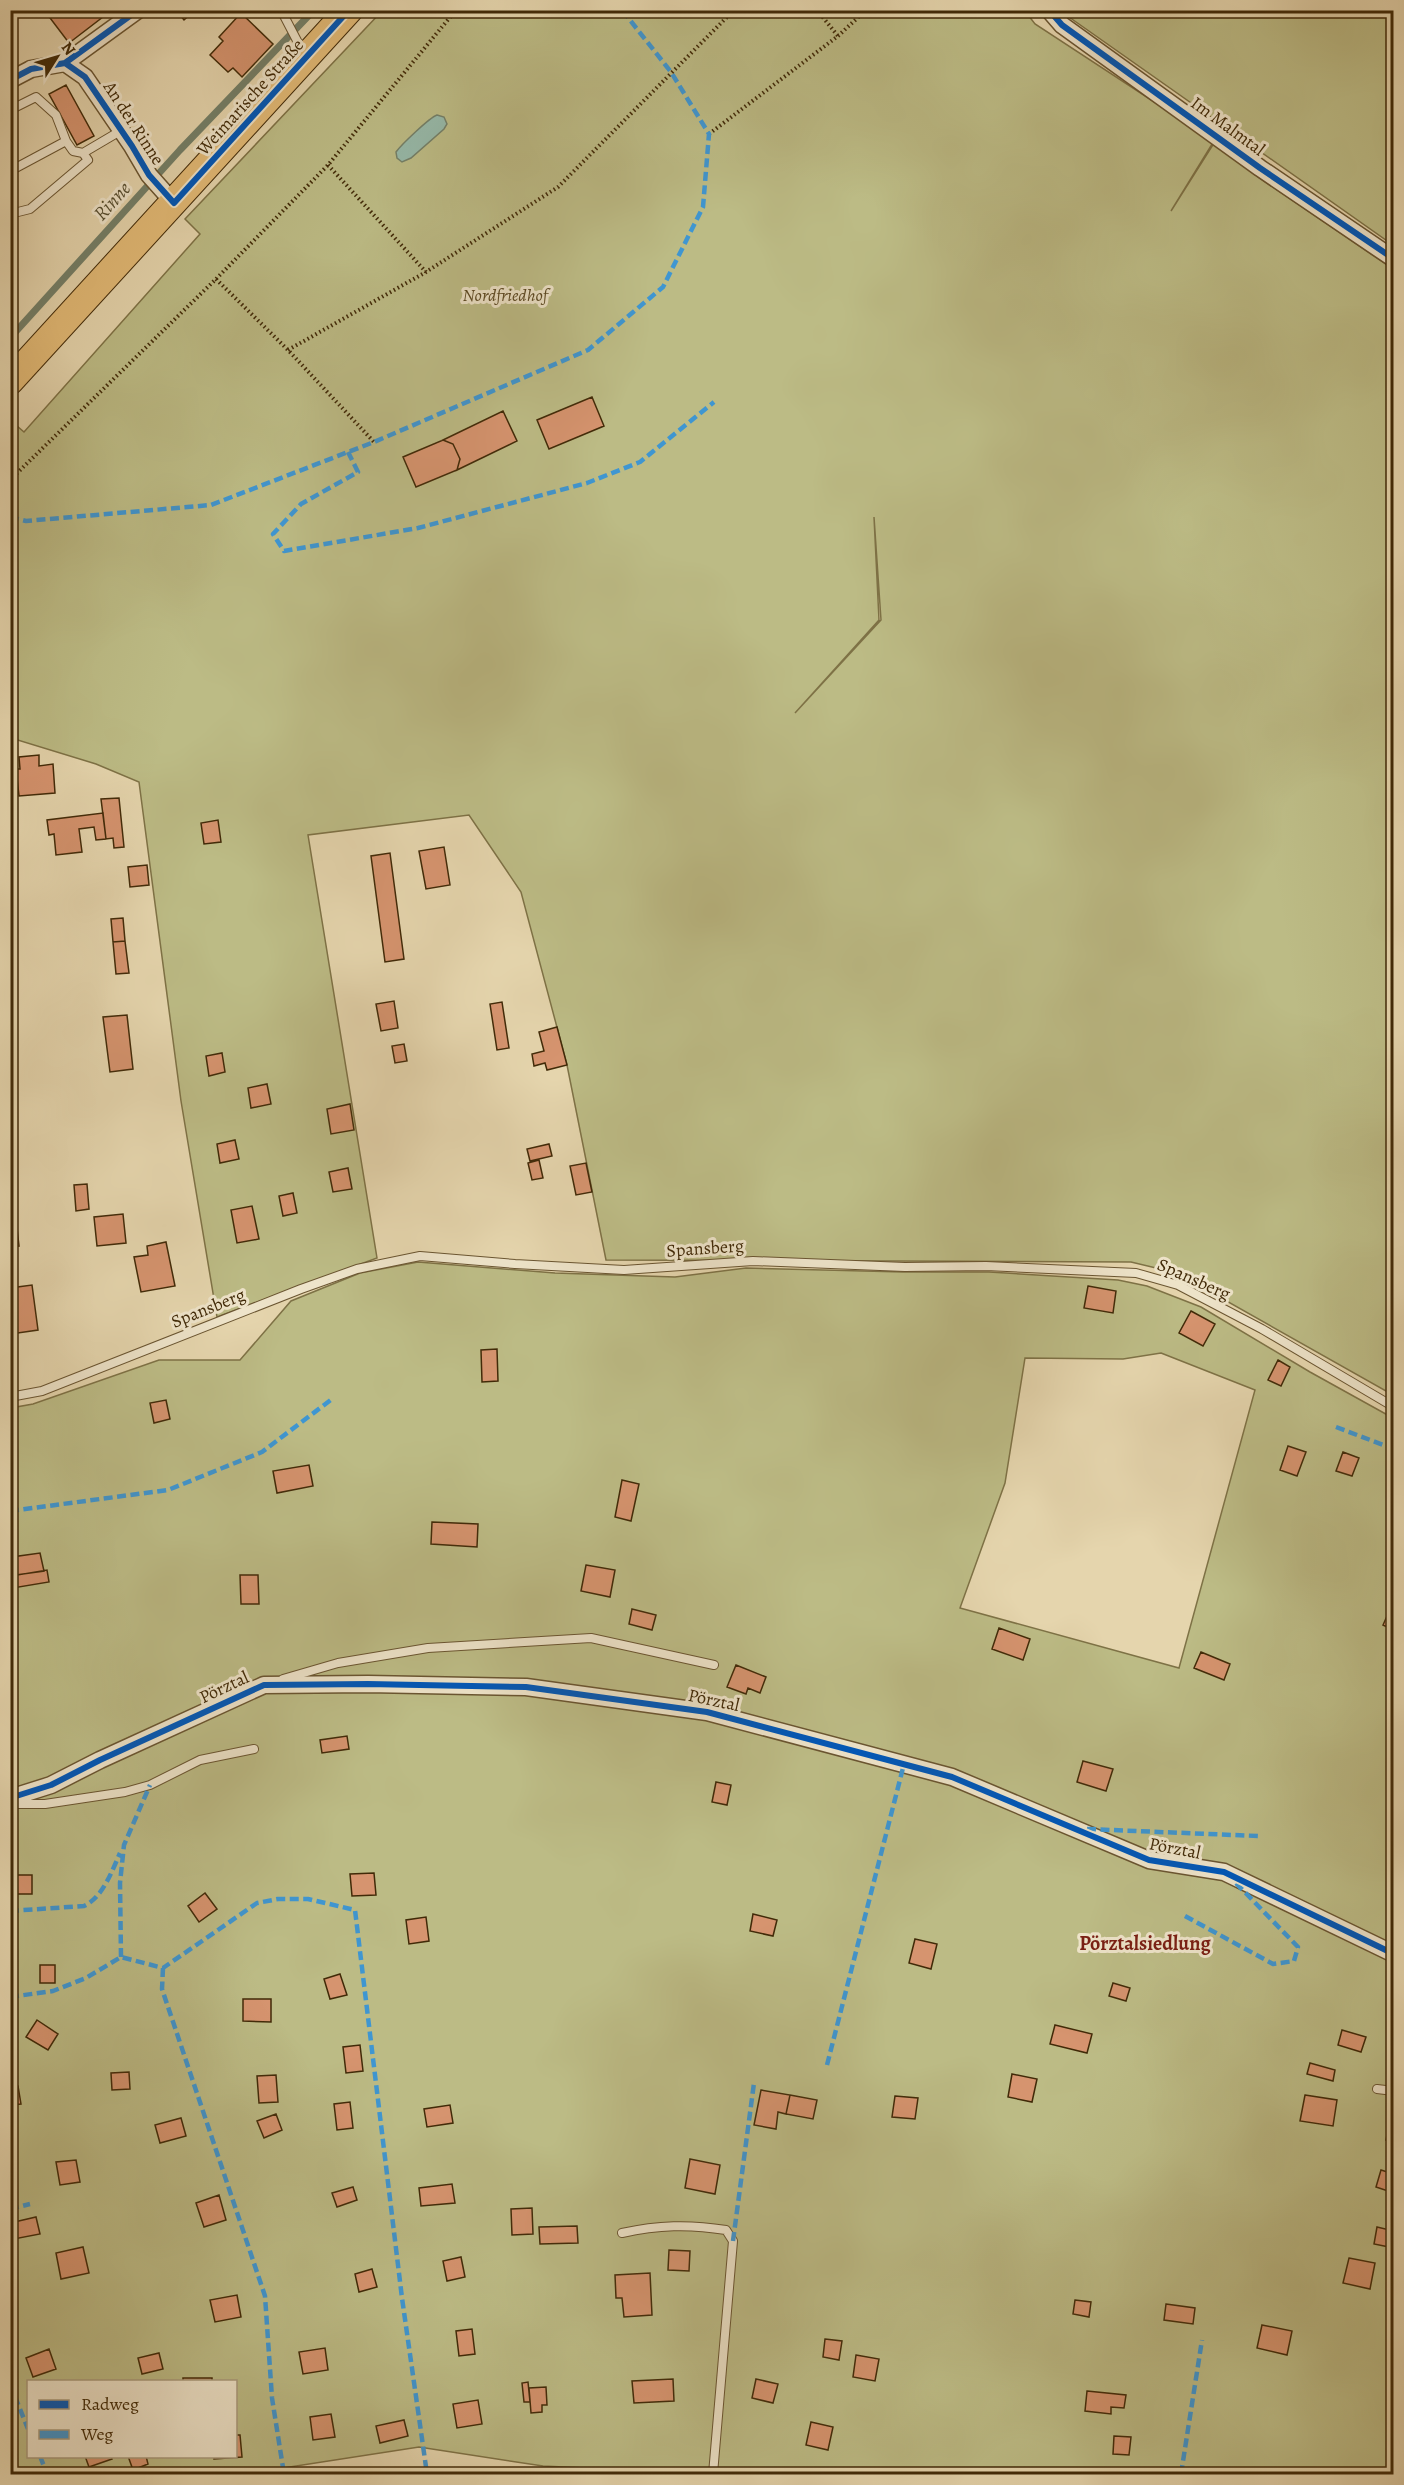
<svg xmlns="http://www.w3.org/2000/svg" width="1404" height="2485" viewBox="0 0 1404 2485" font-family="Alegreya,serif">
<rect width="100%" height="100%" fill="#e5d5ad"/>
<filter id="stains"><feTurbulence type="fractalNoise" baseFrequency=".00333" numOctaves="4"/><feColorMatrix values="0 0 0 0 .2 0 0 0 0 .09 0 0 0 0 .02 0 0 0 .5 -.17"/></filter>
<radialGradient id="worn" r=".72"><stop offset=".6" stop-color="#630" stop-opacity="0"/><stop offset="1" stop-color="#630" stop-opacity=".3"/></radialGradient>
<path fill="#bcbb85" stroke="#7e7246" stroke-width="1.5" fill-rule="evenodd" d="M 382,11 L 1025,11 L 1035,24 L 1214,141 L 1171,211 L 1214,143 L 1255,175 L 1393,269 L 1393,1395 L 1177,1273 L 1131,1262 L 606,1260 L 567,1065 L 521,892 L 469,815 L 308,835 L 377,1258 L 217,1317 L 181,1101 L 139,782 L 96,764 L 11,738 L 10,420 L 24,432 L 200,234 L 185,219 ZM 874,517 L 881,620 L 795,713 L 879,620 Z
M 1064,11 L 1393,11 L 1393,245 L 1069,17 Z
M 418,1262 L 555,1273 L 675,1277 L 746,1268 L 903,1272 L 989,1272 L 1118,1280 L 1147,1286 L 1201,1307 L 1310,1372 L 1393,1418 L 1393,2474 L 710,2474 L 543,2466 L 419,2447 L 245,2474 L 11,2474 L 11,1408 L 33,1404 L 159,1360 L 240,1360 L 291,1301 L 360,1273 ZM 1161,1353 L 1255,1390 L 1179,1668 L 960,1608 L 1005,1483 L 1025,1358 L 1123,1359 ZM 28,2382 L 236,2382 L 236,2456 L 28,2456 Z"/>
<path fill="#96b9a9" stroke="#748069" stroke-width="1.5" d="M 437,115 L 444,117 L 447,124 L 444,129 L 411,158 L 402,162 L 397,158 L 396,152 C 401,145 429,118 437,115 Z"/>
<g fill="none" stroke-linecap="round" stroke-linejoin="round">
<path stroke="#748069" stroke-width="7" d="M 10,338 L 180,150 L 314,10"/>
</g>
<path fill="#d6946f" stroke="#412a08" stroke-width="1.5" d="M 44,10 L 112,10 L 69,43 Z
M 176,10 L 195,10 L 184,20 Z
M 241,13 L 273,44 L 242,77 L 233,68 L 228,72 L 210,55 L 223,41 L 219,37 Z
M 66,85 L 94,136 L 77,145 L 49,94 Z
M 592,397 L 604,426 L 549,449 L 537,420 Z
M 503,411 L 517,441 L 457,470 L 460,459 L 453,444 L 443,440 Z
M 443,440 L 453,444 L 460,459 L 457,470 L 416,487 L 403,457 Z
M 39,755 L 39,766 L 53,764 L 55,793 L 19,796 L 16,769 L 20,769 L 19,757 Z
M 119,798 L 124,847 L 114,848 L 113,838 L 106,839 L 101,799 Z
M 103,813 L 106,839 L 96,840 L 94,827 L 79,829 L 82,852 L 56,855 L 54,834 L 49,835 L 47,820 Z
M 218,820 L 221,842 L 204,844 L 201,823 Z
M 444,847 L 450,885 L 426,889 L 419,851 Z
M 390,853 L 404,959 L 385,962 L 371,856 Z
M 147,865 L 149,885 L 130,887 L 128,867 Z
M 123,918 L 125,941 L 113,942 L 111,919 Z
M 125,941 L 129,973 L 116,974 L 113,942 Z
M 394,1001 L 398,1028 L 381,1031 L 376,1004 Z
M 502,1002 L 509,1048 L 497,1050 L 490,1004 Z
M 127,1015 L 133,1069 L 110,1072 L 103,1017 Z
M 557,1027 L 567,1065 L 547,1070 L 545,1063 L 534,1066 L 532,1054 L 544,1051 L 539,1032 Z
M 404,1044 L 407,1061 L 395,1063 L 392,1046 Z
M 222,1053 L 225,1072 L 209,1076 L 206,1056 Z
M 267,1084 L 271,1104 L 251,1108 L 248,1088 Z
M 350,1104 L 354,1130 L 331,1134 L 327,1109 Z
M 235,1140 L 239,1159 L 220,1163 L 217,1144 Z
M 549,1144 L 552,1156 L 530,1161 L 527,1149 Z
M 539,1160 L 543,1178 L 532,1180 L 528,1163 Z
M 586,1163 L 592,1192 L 576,1195 L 570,1166 Z
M 348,1168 L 352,1189 L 333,1192 L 329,1172 Z
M 87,1184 L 89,1209 L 76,1211 L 74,1185 Z
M 293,1193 L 297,1213 L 283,1216 L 279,1196 Z
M 252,1206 L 259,1239 L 237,1243 L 231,1210 Z
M 123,1214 L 126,1243 L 97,1246 L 94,1217 Z
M 17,1228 L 19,1246 L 10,1247 L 10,1229 Z
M 166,1242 L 175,1286 L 141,1292 L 134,1257 L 148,1255 L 147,1246 Z
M 32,1285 L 38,1330 L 11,1334 L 10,1288 Z
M 1088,1286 L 1116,1291 L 1113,1313 L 1084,1308 Z
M 1191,1311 L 1215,1324 L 1203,1346 L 1179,1333 Z
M 497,1349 L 498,1381 L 482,1382 L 481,1350 Z
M 1278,1360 L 1290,1367 L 1281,1386 L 1268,1380 Z
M 166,1400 L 170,1419 L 154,1423 L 150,1403 Z
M 1288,1446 L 1306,1452 L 1297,1476 L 1280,1470 Z
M 1343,1452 L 1359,1458 L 1352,1476 L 1336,1471 Z
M 309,1465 L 313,1486 L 277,1493 L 273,1471 Z
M 622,1480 L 639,1484 L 631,1521 L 615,1517 Z
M 432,1522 L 478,1524 L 477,1547 L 431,1544 Z
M 40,1553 L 44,1571 L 16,1575 L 12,1557 Z
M 586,1565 L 615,1570 L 610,1597 L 581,1591 Z
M 47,1570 L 49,1582 L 13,1588 L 11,1576 Z
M 240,1575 L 258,1575 L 259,1604 L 241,1604 Z
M 1391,1607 L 1394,1609 L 1394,1630 L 1383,1625 Z
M 632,1609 L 656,1615 L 652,1630 L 629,1624 Z
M 999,1628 L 1030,1639 L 1023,1660 L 992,1649 Z
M 1201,1652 L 1230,1664 L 1224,1680 L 1194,1668 Z
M 736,1665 L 766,1677 L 760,1693 L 748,1688 L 746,1694 L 727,1687 Z
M 347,1736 L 349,1749 L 322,1753 L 320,1740 Z
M 1083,1761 L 1113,1769 L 1106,1791 L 1077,1782 Z
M 716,1782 L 731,1785 L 727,1805 L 712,1802 Z
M 374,1873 L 376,1895 L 352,1896 L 350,1874 Z
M 13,1875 L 32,1875 L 32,1894 L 13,1894 Z
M 205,1893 L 217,1909 L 199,1922 L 188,1906 Z
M 753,1914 L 777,1920 L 773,1936 L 750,1931 Z
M 426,1917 L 429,1941 L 409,1944 L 406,1920 Z
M 915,1939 L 937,1944 L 931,1969 L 909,1963 Z
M 40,1965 L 55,1965 L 55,1983 L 40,1983 Z
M 340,1974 L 347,1995 L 330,1999 L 324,1979 Z
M 1113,1983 L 1130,1988 L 1126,2001 L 1109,1996 Z
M 243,1999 L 271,1999 L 271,2022 L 243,2021 Z
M 37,2020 L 58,2034 L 48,2050 L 26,2037 Z
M 1055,2025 L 1092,2034 L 1087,2053 L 1050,2044 Z
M 1342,2030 L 1366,2037 L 1361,2052 L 1338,2045 Z
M 360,2045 L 363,2071 L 346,2073 L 343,2047 Z
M 1310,2063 L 1335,2070 L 1333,2081 L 1307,2074 Z
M 129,2072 L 130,2089 L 112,2090 L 111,2073 Z
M 1012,2074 L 1037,2079 L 1032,2102 L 1008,2097 Z
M 276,2075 L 278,2102 L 259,2103 L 257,2076 Z
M 18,2086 L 21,2104 L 10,2105 L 10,2087 Z
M 761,2090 L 790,2095 L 786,2114 L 778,2112 L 776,2129 L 754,2125 Z
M 790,2095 L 817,2100 L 813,2119 L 786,2114 Z
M 1305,2095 L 1337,2100 L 1333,2126 L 1300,2121 Z
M 895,2096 L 918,2098 L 915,2119 L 892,2117 Z
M 350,2102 L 353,2128 L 337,2130 L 334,2104 Z
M 450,2105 L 453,2123 L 427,2127 L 424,2109 Z
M 276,2114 L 282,2130 L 264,2138 L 257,2121 Z
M 181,2118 L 186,2136 L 160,2143 L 155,2125 Z
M 1389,2124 L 1394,2125 L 1394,2141 L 1386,2140 Z
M 690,2159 L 720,2165 L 715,2194 L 685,2188 Z
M 76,2160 L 80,2182 L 60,2185 L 56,2162 Z
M 1381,2170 L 1394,2174 L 1394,2193 L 1376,2187 Z
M 452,2184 L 455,2203 L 421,2206 L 419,2188 Z
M 353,2187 L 357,2200 L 337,2207 L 332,2193 Z
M 219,2195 L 226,2220 L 204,2227 L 196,2203 Z
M 532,2208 L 533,2234 L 512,2235 L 511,2209 Z
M 36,2217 L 40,2234 L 14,2239 L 10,2223 Z
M 577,2226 L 578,2243 L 540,2244 L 539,2227 Z
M 1377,2227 L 1394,2231 L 1394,2248 L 1374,2244 Z
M 83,2247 L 89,2273 L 61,2279 L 56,2253 Z
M 669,2250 L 690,2251 L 689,2271 L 668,2270 Z
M 461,2257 L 465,2277 L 447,2281 L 443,2261 Z
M 1349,2258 L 1375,2263 L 1370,2289 L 1343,2283 Z
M 372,2269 L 377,2287 L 359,2292 L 355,2274 Z
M 650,2273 L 652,2315 L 624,2317 L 622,2298 L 616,2298 L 615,2275 Z
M 237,2295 L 241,2317 L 215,2322 L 210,2300 Z
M 1075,2300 L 1091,2302 L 1089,2317 L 1073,2314 Z
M 1166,2304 L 1195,2308 L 1193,2324 L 1164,2320 Z
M 1262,2325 L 1292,2331 L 1287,2355 L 1257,2348 Z
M 472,2329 L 475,2354 L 459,2356 L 456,2331 Z
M 825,2339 L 842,2341 L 839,2360 L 823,2357 Z
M 325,2348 L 328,2370 L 303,2374 L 299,2352 Z
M 49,2349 L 56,2369 L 33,2377 L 26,2358 Z
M 159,2353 L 163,2369 L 142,2374 L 138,2358 Z
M 856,2355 L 879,2359 L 875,2381 L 853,2377 Z
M 183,2378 L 212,2378 L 212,2382 L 183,2382 Z
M 673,2379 L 674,2401 L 634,2403 L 632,2381 Z
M 756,2379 L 778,2384 L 773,2403 L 752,2398 Z
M 528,2382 L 530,2402 L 524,2402 L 522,2383 Z
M 546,2387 L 547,2405 L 542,2405 L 542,2412 L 531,2413 L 529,2388 Z
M 1087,2391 L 1126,2395 L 1124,2408 L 1111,2407 L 1111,2414 L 1085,2411 Z
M 478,2400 L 482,2424 L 457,2428 L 453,2404 Z
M 331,2414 L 335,2437 L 313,2440 L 310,2417 Z
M 404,2420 L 408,2436 L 380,2443 L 376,2426 Z
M 811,2422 L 833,2427 L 828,2450 L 806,2445 Z
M 236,2435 L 240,2435 L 242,2457 L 214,2459 L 214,2456 L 236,2456 Z
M 1114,2436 L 1131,2437 L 1129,2455 L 1113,2454 Z
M 85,2456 L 111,2456 L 112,2459 L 89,2467 Z
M 128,2456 L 146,2456 L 148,2464 L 133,2470 Z"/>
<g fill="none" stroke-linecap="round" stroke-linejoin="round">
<g stroke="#6a5531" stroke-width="10">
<path id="lane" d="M 281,10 L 304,54
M 10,110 L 36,97 L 56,115 L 66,141 L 10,171
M 66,141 L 73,151 L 83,153
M 10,214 L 30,209 L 88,160 L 83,153 L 122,130
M 10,1397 L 42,1391 L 301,1289 L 357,1269 L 420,1256 L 515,1264 L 624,1270 L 753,1261 L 905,1267 L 986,1266 L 1136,1273 L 1178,1285 L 1262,1329 L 1394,1407
M 283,1679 L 338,1663 L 428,1648 L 591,1638 L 714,1665
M 10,1804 L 45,1804 L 125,1792 L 150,1785 L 200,1760 L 254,1749
M 1377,2089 L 1394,2091
M 622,2233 C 658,2225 689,2224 726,2230 L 733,2241 L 713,2474"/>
</g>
<g stroke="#6a5531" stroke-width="19">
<path id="street" d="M 1049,10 L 1062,25 L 1260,168 L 1394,259
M 65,63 L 138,10
M 10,80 L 31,69 L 65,63 L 85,77 L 132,146 L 149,175 L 174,203
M 10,1798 L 51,1785 L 100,1760 L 264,1685 L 368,1684 L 526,1687 L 707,1712 L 952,1777 L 1149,1860 L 1224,1872 L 1394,1954"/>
</g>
<g stroke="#412a08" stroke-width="29">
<path id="primary" d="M 10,381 L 349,10"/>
</g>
<path stroke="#412a08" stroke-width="4" stroke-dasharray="1.5 3" stroke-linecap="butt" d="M 817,10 L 838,36
M 709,134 L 838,36 L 866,10
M 328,165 L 426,272
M 216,279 L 288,350 L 374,442
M 288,350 L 426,272 L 558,187 L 734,10
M 10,480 L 216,279 L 328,165 L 456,10"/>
<use href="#lane" stroke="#eee4ca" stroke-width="8"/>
<use href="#street" stroke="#eee4ca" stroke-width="16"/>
<use href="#primary" stroke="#e2ba76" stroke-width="27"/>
<path stroke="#3f96d1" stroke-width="4.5" stroke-dasharray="9 4.5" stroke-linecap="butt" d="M 348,452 L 358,472 L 301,504 L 273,534 L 284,551 L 418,528 L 587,483 L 640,462 L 714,402
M 10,517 L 26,521 L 211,505 L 374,442 L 588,350 L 663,287 L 703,207 L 709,134 L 671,72 L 622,10
M 1336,1427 L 1394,1449
M 10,1511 L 168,1490 L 262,1452 L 332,1399
M 1087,1829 L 1258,1836
M 10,1911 L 84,1906 C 103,1897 112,1871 120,1853
M 1185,1916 L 1273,1964 L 1294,1961 L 1298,1947 L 1234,1881
M 121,1957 L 120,1883 L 124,1845 L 150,1785
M 163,1968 L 162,1989 L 265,2296 L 272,2398 L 284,2474
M 10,1997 L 53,1991 L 86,1978 L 121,1957 L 163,1968 L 257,1903 L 278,1899 L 308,1899 L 355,1910 L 402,2298 L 427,2474
M 827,2065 L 904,1764
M 10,2209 L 30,2204
M 733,2241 L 754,2083
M 10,2384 L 28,2429
M 40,2456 L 47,2474
M 1181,2474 L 1202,2340"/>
<g stroke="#eee4ca" stroke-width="10">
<path id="cycleway" d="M 1049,10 L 1062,25 L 1260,168 L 1394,259
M 65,63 L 138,10
M 10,80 L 31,69 L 65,63 L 85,77 L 132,146 L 149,175 L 174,203 L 349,10
M 10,1798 L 51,1785 L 100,1760 L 264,1685 L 368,1684 L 526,1687 L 707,1712 L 952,1777 L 1149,1860 L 1224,1872 L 1394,1954"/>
</g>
<use href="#cycleway" stroke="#0057b8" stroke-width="6"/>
</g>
<g text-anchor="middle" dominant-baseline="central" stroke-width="6" stroke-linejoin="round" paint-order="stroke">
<g font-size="18" fill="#412a08" stroke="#eee4ca">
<text transform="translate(250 97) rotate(-48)">Weimarische Straße</text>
<text transform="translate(134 123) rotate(57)">An der Rinne</text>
<text transform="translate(1228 126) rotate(36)">Im Malmtal</text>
<text transform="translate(705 1248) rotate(-4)">Spansberg</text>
<text transform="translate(1194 1279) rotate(24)">Spansberg</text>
<text transform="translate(208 1308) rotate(-22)">Spansberg</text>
<text transform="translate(224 1687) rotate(-25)">Pörztal</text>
<text transform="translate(714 1700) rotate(12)">Pörztal</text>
<text transform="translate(1175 1848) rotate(11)">Pörztal</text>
</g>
<g font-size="18" font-style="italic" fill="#5a4721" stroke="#eee4ca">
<text x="505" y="295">Nordfriedhof</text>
</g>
<g font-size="20" font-style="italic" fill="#564e30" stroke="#eee4ca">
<text transform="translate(112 201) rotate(-48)">Rinne</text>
</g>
<g font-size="20" font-weight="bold" fill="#7a1f14" stroke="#eee4ca">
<text x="1145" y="1943">Pörztalsiedlung</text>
</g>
</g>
<rect width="1404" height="2485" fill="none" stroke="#e5d5ad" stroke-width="36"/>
<rect x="12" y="12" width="1380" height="2461" fill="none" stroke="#412a08" stroke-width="3"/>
<rect x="18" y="18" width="1368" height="2449" fill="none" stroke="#412a08" stroke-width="1.5"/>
<rect x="27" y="2380" width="210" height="78" fill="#eee4ca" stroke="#a99a7c" stroke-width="1.5"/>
<rect x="39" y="2400" width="30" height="9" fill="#0057b8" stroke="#a99a7c" stroke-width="1.5"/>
<text x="81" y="2410" font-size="18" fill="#412a08">Radweg</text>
<rect x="39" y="2430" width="30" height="9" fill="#3f96d1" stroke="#a99a7c" stroke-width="1.5"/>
<text x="81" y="2440" font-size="18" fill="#412a08">Weg</text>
<g transform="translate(57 57) rotate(53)" stroke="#eee4ca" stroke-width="4.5" paint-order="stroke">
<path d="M0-4.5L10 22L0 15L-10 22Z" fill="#412a08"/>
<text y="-9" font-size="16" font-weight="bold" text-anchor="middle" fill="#412a08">N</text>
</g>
<rect width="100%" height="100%" filter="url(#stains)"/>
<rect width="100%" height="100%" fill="url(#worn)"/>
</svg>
